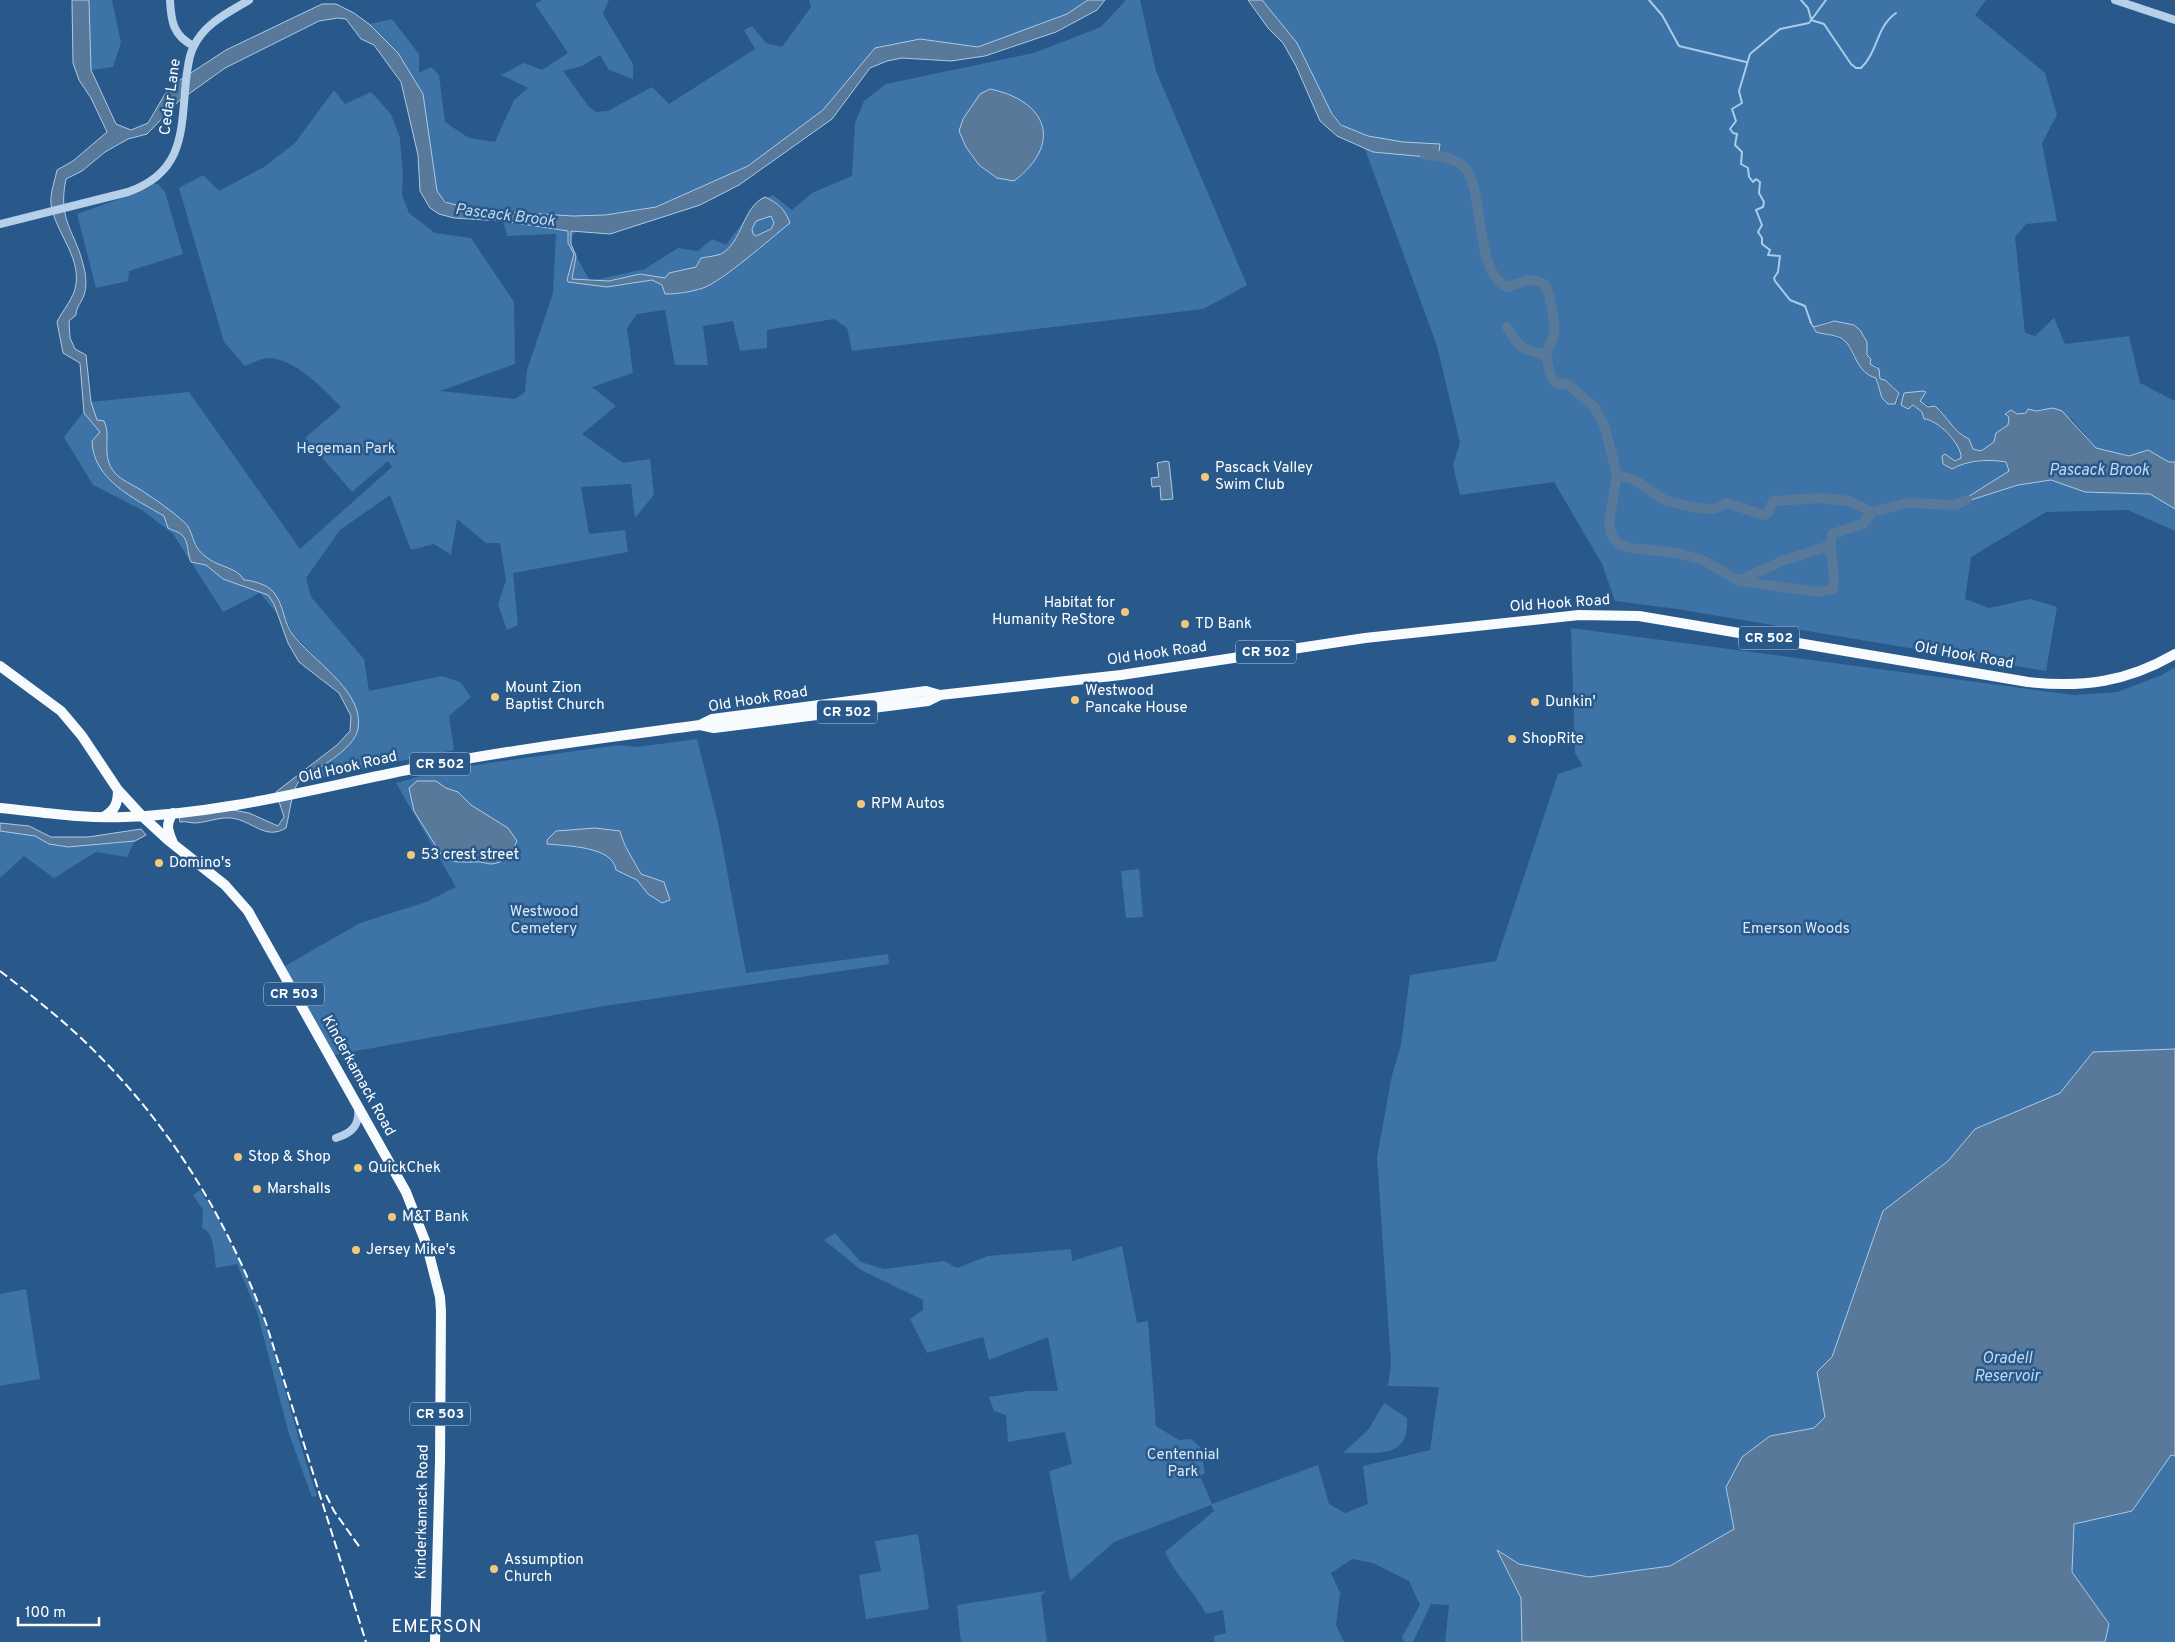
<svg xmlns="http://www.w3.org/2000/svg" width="2175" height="1642" viewBox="0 0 2175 1642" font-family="Overpass,sans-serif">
<rect width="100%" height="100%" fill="#28598a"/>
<path fill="#3d73a6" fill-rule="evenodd" d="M 89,0 L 112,0 L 121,43 L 113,67 L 91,70 Z
M 542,0 L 609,0 L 603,14 L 633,64 L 633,79 L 609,70 L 600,55 L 582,66 L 563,71 L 589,107 L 596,112 L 608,111 L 652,87 L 669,104 L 755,49 L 744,30 L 752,26 L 766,43 L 782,47 L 811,7 L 809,0 L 1088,0 L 1067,14 L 978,47 L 920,39 L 875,48 L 823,110 L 748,166 L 656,207 L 597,216 L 567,239 L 590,281 L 645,269 L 678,248 L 698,251 L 712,239 L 726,245 L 758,202 L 773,195 L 792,210 L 812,193 L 852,176 L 855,123 L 864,101 L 886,84 L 1034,53 L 1101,27 L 1126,0 L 1140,0 L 1156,71 L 1247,285 L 1203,309 L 852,351 L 847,328 L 834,319 L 767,330 L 767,348 L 740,351 L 733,321 L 703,326 L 708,365 L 675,365 L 665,310 L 637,314 L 627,328 L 633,373 L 592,387 L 616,406 L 582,434 L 623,463 L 650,459 L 654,495 L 635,518 L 631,484 L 581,487 L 589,534 L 625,530 L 628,552 L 513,573 L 518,625 L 507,630 L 498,605 L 506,580 L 500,543 L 486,543 L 457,519 L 451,555 L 434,544 L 411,550 L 390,495 L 340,530 L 306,578 L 311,597 L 364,659 L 369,691 L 442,676 L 460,682 L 471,697 L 449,716 L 454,750 L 298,782 L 357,732 L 346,690 L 294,635 L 284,616 L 283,621 L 260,593 L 223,612 L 173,534 L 142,510 L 93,485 L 64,437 L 91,402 L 189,392 L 300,549 L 392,467 L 388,461 L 352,492 L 305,438 L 341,407 C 324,389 293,357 267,358 C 260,359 252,363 245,366 L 224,342 L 179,188 L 203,175 L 219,191 L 264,167 L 295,143 L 334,90 L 345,104 L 371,92 L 391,114 L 400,138 L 403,176 L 402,195 L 409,213 L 435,233 L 471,238 L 514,302 L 515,364 L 440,391 L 515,399 L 525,392 L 527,370 L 553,293 L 556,234 L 507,236 L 503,221 L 495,211 C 472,210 451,210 437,192 L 398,53 L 369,24 L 392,19 L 419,54 L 419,73 L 431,67 L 439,75 L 445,122 L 469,138 L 495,142 L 514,100 L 528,88 L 501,75 L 524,63 L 542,70 L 568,53 L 535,4 Z
M 1262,0 L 1986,0 L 1975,15 L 2045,73 L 2057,115 L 2042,143 L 2057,221 L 2026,224 L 2015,237 L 2025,333 L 2035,336 L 2054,318 L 2065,344 L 2129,336 L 2140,383 L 2175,401 L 2175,462 L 2169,462 L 2148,450 L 2129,456 L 2096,448 L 2072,419 L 2042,409 L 2017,414 L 2011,410 L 2005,413 L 2009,417 L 2008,425 L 1996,433 L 1994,442 L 1981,451 L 1973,449 L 1969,439 C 1953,432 1952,423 1941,411 C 1936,407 1926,405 1920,401 L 1925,392 L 1912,405 C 1927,416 1962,439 1961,458 L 1955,461 L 1942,456 L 1958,465 L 1991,460 L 2006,462 L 2009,471 L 1958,504 L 2018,485 L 2051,480 L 2085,492 L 2150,494 L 2175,509 L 2175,531 L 2128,510 L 2046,512 L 1971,557 L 1965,599 L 1989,608 L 2030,599 L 2057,607 L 2046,671 L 1677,609 L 1615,601 L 1602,564 L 1554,482 L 1460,495 L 1453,465 L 1460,443 L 1437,346 L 1365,149 L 1332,114 L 1297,43 ZM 1828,321 C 1846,319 1859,328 1867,343 L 1866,348 L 1870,364 L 1877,366 L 1880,379 C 1887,380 1895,387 1899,393 L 1898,401 L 1885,401 L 1877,385 L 1876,378 C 1859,374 1854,354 1846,342 L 1812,328 L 1812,325 L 1814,327 Z
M 153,184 L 158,184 L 165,192 L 183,254 L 129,271 L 128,281 L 96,288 L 77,214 L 147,189 Z
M 1571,628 L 2074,695 L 2117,692 L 2162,675 L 2175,667 L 2175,1049 L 2093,1052 L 2060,1093 L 1975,1129 L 1948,1161 L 1883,1211 L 1832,1357 L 1817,1372 L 1825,1417 L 1814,1428 L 1770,1436 L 1726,1487 L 1734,1529 L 1670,1566 L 1589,1577 L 1519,1564 L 1497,1551 L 1521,1598 L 1522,1642 L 1445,1642 L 1449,1605 L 1431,1604 L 1413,1642 L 1404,1642 L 1402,1637 L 1420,1605 L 1409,1581 L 1373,1563 L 1352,1559 L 1331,1573 L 1340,1593 L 1336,1625 L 1344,1642 L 1214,1642 L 1214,1636 L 1226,1633 L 1223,1610 L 1206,1614 C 1194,1591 1176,1576 1165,1552 L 1214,1511 L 1211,1505 L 1114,1542 L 1070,1581 L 1049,1471 L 1072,1464 L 1065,1432 L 1008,1442 L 1006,1415 L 994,1411 L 989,1397 L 1027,1391 L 1058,1391 L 1048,1337 L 989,1360 L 983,1337 L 927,1353 L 910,1319 L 923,1310 L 923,1300 L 861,1270 L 824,1240 L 835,1233 L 861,1262 L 884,1269 L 944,1261 L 957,1268 L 988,1256 L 1071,1249 L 1072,1261 L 1122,1246 L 1137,1323 L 1148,1321 L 1156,1426 L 1179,1440 L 1191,1439 L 1200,1447 L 1205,1473 L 1200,1476 L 1212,1504 L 1318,1465 L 1329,1504 L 1345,1513 L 1368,1504 L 1363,1466 L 1430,1450 L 1439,1387 L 1388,1386 L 1391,1364 L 1377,1157 L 1392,1075 L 1401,1045 L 1410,975 L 1496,961 L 1558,774 L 1583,766 L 1575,753 Z
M 697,739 L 718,822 L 746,973 L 888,954 L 889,964 L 604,1006 L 329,1056 L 282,972 L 285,966 L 360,923 L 426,902 L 456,887 L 396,783 L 435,772 L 489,763 L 619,745 L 637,747 Z
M 0,831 L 35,836 L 49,844 L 68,847 L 135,841 L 127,857 L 96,852 L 54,878 L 24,856 L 0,878 Z
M 1139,869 L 1143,917 L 1126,918 L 1121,871 Z
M 200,1190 C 232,1238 257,1294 273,1349 C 288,1398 300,1447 317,1496 L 312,1497 L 289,1434 L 257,1312 L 237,1264 L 216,1268 C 214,1257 215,1232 202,1228 L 203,1210 L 193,1195 Z
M 26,1289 L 40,1379 L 0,1386 L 0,1294 Z
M 1384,1403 L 1407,1418 C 1410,1461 1374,1452 1343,1453 L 1369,1429 Z
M 2171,1455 L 2175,1456 L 2175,1642 L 2105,1642 L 2109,1624 L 2072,1572 L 2074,1523 L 2132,1511 Z
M 918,1534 L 929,1609 L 866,1619 L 859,1575 L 881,1571 L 875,1541 Z
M 1046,1591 L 1041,1596 L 1047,1642 L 961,1642 L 957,1605 Z"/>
<path fill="#58799a" stroke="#aacbe9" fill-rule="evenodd" d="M 72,0 L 89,0 L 91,70 L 116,124 L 131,130 L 148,123 L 165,94 L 180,80 L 226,50 L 322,4 L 336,4 L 354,13 L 369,24 L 398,53 L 423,94 L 437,191 L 445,202 L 476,210 L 573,216 L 605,215 L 656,207 L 748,166 L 823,110 L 875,48 L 920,39 L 978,47 L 1067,14 L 1088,0 L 1105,0 L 1097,10 L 1056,32 L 985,56 L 951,61 L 902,58 L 887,61 L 870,68 L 832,119 L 739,185 L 700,205 L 610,234 L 571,231 L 571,244 L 576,256 L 572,279 L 609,281 L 640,274 L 665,278 L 669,273 L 696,267 L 701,258 C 707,257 715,256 721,254 C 743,242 742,207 765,197 C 778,203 785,209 790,223 C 771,238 723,281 703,288 C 691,292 678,294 665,294 L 662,285 L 652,280 L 607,287 L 568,282 L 567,280 L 574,254 L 568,243 L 568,231 L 503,221 L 454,218 L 439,214 L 430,208 L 420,191 L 418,155 L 401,82 L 374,45 L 361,39 L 346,19 L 338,18 L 319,21 L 225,68 L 179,101 L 147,134 L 128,139 L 105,152 L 82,171 L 66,179 C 57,222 76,231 84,268 C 86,275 87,287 84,295 C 82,302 76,307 76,315 L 69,321 L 70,338 L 75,349 L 86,355 L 91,402 L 97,420 L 104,421 C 112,437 100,456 115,473 C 121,480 133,485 141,490 C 156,500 171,510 184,522 C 196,533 189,546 209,559 C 220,567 238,568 244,580 C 250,580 264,584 269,588 C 283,598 282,618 291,632 C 310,660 365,690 358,729 C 354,750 316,769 299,781 C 291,793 290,812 286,828 C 265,841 252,820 231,818 C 219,817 208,822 196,823 C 190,823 186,821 180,822 L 179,816 L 233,810 L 249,813 L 278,826 L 284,817 L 276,792 L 337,745 L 350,731 L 351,716 L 339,693 L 299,662 L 288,643 L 274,604 L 268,595 L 223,579 L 206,565 L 191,562 C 187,554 189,541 182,535 C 178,531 173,531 168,528 L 164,516 C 135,499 93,480 92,441 L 100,432 L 84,413 L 80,363 L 63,353 L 57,322 C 63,309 74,299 76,284 C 80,255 55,232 51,204 C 50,193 55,180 57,170 L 73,161 L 107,132 L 91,98 L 79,80 L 73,63 ZM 771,216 L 774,223 L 771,229 L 756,236 L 753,234 L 752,229 L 756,221 Z
M 1248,0 L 1262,0 L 1297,43 L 1332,114 L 1341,125 L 1368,136 L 1403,142 L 1440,144 L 1438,158 L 1373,152 L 1337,136 L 1320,121 L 1296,66 L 1283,43 L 1268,28 Z
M 990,89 C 1048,101 1063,144 1014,181 L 997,178 L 979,165 L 966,147 L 959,131 L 963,119 L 980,94 Z
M 1834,321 L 1854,325 L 1860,330 L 1867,342 L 1867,355 L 1871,359 L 1870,364 L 1879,369 L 1880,379 L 1885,380 L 1899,393 L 1895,404 L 1888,404 L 1882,398 L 1876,378 C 1857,373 1855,352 1846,342 C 1838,334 1825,335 1816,332 L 1810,322 L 1814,327 Z
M 1923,391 L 1926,392 L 1920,401 L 1928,407 L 1935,406 C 1948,417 1953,432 1969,439 L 1973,449 L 1981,451 L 1994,442 L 1996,433 L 2008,425 L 2009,417 L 2005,414 L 2011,410 L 2017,414 L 2026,413 L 2028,409 L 2036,411 L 2053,408 L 2062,411 L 2096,448 L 2129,456 L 2148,450 L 2169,462 L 2175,462 L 2175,509 L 2150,494 L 2085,492 L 2051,480 L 2018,485 L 1955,505 L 2009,471 L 2006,462 C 1990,459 1967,460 1952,469 L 1943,464 L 1942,456 L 1945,454 L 1955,461 L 1961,458 C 1962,444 1937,419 1924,419 L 1922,412 L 1913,405 L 1908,409 L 1901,405 L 1904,393 Z
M 1166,461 L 1169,462 L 1173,499 L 1161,500 L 1160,486 L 1152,487 L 1151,478 L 1159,477 L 1157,463 Z
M 417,781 L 436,781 L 446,788 L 458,792 L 471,805 L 508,828 L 517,841 C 513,851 504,864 491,864 C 486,864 481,861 475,862 C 464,862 455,863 444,859 L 414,811 L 409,788 Z
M 0,823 L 29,826 L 51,837 L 88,837 L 141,829 L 146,835 L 135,841 L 68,847 L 49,844 L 35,836 L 0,831 Z
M 595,828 L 620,831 C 624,847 633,859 641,874 L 664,882 L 670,900 L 662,903 L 648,894 L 637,880 L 616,870 C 613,846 566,846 547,844 L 547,840 L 556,831 Z
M 2175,1049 L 2175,1456 L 2171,1455 L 2132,1511 L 2074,1524 L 2072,1572 L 2109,1624 L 2105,1642 L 1522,1642 L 1521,1598 L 1497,1550 L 1519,1564 L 1589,1577 L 1670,1566 L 1734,1529 L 1726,1487 L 1742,1457 L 1770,1436 L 1814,1428 L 1825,1417 L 1817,1372 L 1832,1357 L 1883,1211 L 1948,1161 L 1975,1129 L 2060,1093 L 2093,1052 Z"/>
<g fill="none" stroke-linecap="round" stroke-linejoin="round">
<path stroke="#aacbe9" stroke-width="2" d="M 1649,0 L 1662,15 L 1679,46 L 1746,62
M 1801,0 L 1808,8 L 1811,19
M 1811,20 L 1824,24 L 1851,64 L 1856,68 L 1861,68 C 1878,52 1876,27 1896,13
M 1811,323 L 1805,306 L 1790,300 L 1775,281 L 1774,278 L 1778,272 L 1780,256 L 1768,255 L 1770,250 L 1762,244 L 1762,238 L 1758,232 L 1762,225 L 1756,210 L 1763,207 L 1764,202 L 1759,193 L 1760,182 L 1756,179 L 1753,182 L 1749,177 L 1748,168 L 1741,164 L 1742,152 L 1735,145 L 1737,134 L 1733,133 L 1730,129 L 1736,121 L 1732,109 L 1742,103 L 1739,91 L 1750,54 L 1780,29 L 1809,23 L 1826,0"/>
<path stroke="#58799a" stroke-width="10" d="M 1425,155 C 1440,155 1462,159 1469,174 C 1483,201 1477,275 1507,287 L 1528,280 L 1537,281 L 1544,284 L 1549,294 L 1554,319 L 1554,335 L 1546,355 L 1551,377 L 1557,383 L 1569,385 L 1595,408 L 1605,427 L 1617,475 L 1609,522 L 1612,536 L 1619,544 L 1631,548 L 1677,553 L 1705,561 L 1739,581 L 1818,592 L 1833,589 C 1837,570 1827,553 1832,534 L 1863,524 L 1872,512 L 1907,503 L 1955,505 L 1967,500
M 1507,327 C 1517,347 1523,350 1546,355
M 1617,475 L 1635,480 L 1666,501 L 1697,508 L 1714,509 L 1727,503 L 1764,515 L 1768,513 L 1773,501 L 1821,498 L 1849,501 L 1872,512
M 1740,580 L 1782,561 L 1829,546"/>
<path stroke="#b6d0e9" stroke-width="8" d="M 170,0 C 171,21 173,36 194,46
M 2115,0 L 2175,20
M 0,224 L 128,192 C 185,172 181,131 186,80 C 188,68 188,56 194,46 C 205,23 228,13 249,0
M 336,1138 C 352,1133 360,1125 358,1108"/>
<path stroke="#f8fbfe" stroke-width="10" d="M 0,666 L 61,711 L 82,736 L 118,790 L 142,816 L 168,840 L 225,885 L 248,911 L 406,1192 L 427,1246 L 440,1297 L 441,1311 L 440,1461 L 435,1642
M 700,725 L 714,728 L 928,701 L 940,695 L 1121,675 L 1365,638 L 1579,615 L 1639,616 L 2028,682 C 2083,688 2127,682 2175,654
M 0,808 C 41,812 83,819 125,817 C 223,814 316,788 412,769 C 507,750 604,738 700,725 L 712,719 L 926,691 L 940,695
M 103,817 C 115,811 118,803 118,790
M 173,843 C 168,831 165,825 173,813"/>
<path stroke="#fff" stroke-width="2" stroke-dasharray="9 4" stroke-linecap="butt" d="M 0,971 C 27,992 54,1013 79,1036 C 166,1118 224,1212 266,1323 L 366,1642
M 326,1495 L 334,1511 L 361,1549"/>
</g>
<g fill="#f1c87c" stroke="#28598a" stroke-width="2">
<circle cx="1205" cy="477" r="5"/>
<circle cx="1125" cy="612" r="5"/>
<circle cx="1185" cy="624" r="5"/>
<circle cx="495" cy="697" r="5"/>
<circle cx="1075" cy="700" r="5"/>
<circle cx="1535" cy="702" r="5"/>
<circle cx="1512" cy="739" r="5"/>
<circle cx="861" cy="804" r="5"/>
<circle cx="411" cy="855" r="5"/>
<circle cx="159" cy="863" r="5"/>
<circle cx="238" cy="1157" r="5"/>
<circle cx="358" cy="1168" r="5"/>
<circle cx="257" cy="1189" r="5"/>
<circle cx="392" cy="1217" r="5"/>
<circle cx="356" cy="1250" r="5"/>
<circle cx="494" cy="1569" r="5"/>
</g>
<g text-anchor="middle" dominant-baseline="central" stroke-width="5" stroke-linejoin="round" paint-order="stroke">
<g fill="#28598a" stroke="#becddc" stroke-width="1">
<rect x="1739" y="626.5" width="60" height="23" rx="4"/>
<rect x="1236" y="640.5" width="60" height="23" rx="4"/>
<rect x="817" y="700.5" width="60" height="23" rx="4"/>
<rect x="410" y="752.5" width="60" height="23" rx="4"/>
<rect x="264" y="982.5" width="60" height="23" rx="4"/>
<rect x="410" y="1402.5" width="60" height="23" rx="4"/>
</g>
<g font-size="14" font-weight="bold" fill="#fff">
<text x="1769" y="638">CR 502</text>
<text x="1266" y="652">CR 502</text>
<text x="847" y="712">CR 502</text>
<text x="440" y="764">CR 502</text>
<text x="294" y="994">CR 503</text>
<text x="440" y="1414">CR 503</text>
</g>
<g font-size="15" fill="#fff" stroke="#28598a">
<text transform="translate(171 97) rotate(-82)">Cedar Lane</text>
<text transform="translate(1560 604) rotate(-4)">Old Hook Road</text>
<text transform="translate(1157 654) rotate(-8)">Old Hook Road</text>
<text transform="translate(1964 656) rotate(10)">Old Hook Road</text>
<text transform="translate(758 700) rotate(-9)">Old Hook Road</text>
<text transform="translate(348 768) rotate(-13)">Old Hook Road</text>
<text transform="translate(358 1076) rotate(61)">Kinderkamack Road</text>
<text transform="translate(423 1512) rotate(-89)">Kinderkamack Road</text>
</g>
<g font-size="15" fill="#dae9f7" stroke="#28598a">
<text x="346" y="449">Hegeman Park</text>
<text x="544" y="912">Westwood<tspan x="544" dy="17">Cemetery</tspan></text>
<text x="1796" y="929">Emerson Woods</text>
<text x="1183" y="1455">Centennial<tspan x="1183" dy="17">Park</tspan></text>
</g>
<g font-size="15" fill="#fff" stroke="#28598a" text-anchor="start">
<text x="1215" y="468">Pascack Valley<tspan x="1215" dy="17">Swim Club</tspan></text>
<text x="1115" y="603" text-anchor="end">Habitat for<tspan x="1115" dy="17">Humanity ReStore</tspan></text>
<text x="1195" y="624">TD Bank</text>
<text x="505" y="688">Mount Zion<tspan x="505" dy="17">Baptist Church</tspan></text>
<text x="1085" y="691">Westwood<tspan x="1085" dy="17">Pancake House</tspan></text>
<text x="1545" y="702">Dunkin'</text>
<text x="1522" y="739">ShopRite</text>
<text x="871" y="804">RPM Autos</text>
<text x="421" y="855">53 crest street</text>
<text x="169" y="863">Domino's</text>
<text x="248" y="1157">Stop &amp; Shop</text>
<text x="368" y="1168">QuickChek</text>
<text x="267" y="1189">Marshalls</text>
<text x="402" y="1217">M&amp;T Bank</text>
<text x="366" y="1250">Jersey Mike's</text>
<text x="504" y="1560">Assumption<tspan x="504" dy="17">Church</tspan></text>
</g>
<g font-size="16" font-style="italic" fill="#c1daf0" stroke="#28598a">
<text transform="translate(505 216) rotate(7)">Pascack Brook</text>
<text x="2099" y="471">Pascack Brook</text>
<text x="2007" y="1359">Oradell<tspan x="2007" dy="18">Reservoir</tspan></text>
</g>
<g font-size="18" letter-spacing="1" fill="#fff" stroke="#28598a">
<text x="437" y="1627">EMERSON</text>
</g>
</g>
<path d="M18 1617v8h81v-8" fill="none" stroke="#ffffff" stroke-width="2.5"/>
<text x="25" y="1617" font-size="15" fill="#ffffff" stroke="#28598a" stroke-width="4" paint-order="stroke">100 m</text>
</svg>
